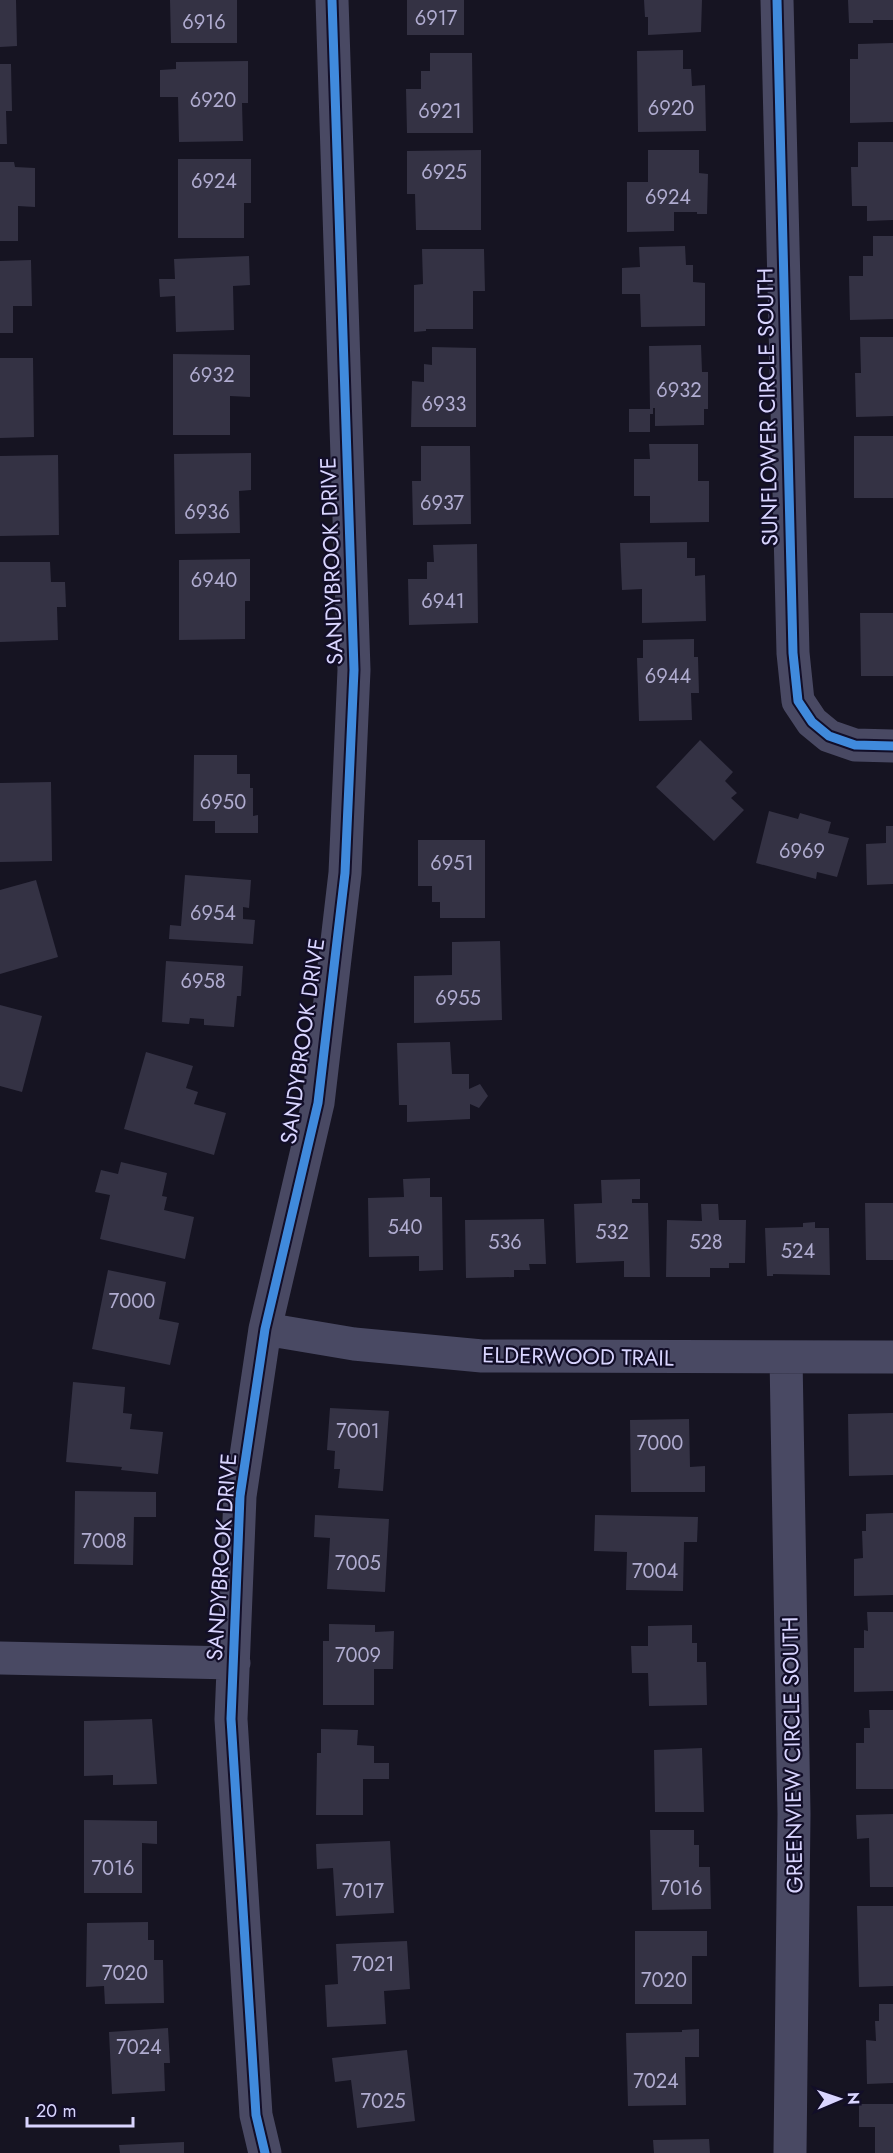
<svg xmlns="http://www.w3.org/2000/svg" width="893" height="2153" viewBox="0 0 893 2153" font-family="Jost,sans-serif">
<rect width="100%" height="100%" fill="#161422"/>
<path fill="#343244" d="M 0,0 L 16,0 L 17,46 L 0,47 Z
M 170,0 L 237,0 L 237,43 L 171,43 Z
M 407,0 L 464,0 L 464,35 L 407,35 Z
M 644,0 L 702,0 L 701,32 L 648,35 L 648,17 L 645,17 Z
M 848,0 L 893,0 L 893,20 L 873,20 L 873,23 L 849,23 Z
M 893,43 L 893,122 L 850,123 L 850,59 L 858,59 L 858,44 Z
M 683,50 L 683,69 L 691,69 L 692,86 L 705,85 L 706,131 L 638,132 L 637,51 Z
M 430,53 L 472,53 L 473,133 L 407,133 L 406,89 L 421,89 L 421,71 L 430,71 Z
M 248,61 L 248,103 L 242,103 L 243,141 L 179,142 L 178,97 L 160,97 L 160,70 L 176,69 L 176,62 Z
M 0,64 L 11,64 L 12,111 L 6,111 L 7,144 L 0,144 Z
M 858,142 L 893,142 L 893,220 L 867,221 L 867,206 L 852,206 L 851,167 L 858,167 Z
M 481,150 L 481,230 L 416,230 L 415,194 L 407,194 L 407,151 Z
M 648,150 L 699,150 L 699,173 L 708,174 L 707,214 L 697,214 L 697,212 L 674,212 L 674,231 L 627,232 L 627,182 L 648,182 Z
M 178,159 L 251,159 L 251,203 L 244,203 L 244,238 L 178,238 Z
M 0,162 L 14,162 L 15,167 L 35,168 L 35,207 L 18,206 L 18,241 L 0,241 Z
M 873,236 L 893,236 L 893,319 L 850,320 L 849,276 L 863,276 L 863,256 L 873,256 Z
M 685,246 L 686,265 L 693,265 L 693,282 L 705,283 L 705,326 L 641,327 L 640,294 L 622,294 L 622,268 L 640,267 L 639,247 Z
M 422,249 L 484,249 L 485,291 L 473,291 L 473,329 L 426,329 L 426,331 L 414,332 L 414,285 L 423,284 Z
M 249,256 L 250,285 L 233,286 L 234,330 L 176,332 L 175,296 L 160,297 L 159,279 L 175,279 L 174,259 Z
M 31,260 L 32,306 L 13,306 L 13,333 L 0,333 L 0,261 Z
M 860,337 L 893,337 L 893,416 L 856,417 L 855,373 L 861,373 Z
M 701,345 L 702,372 L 708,372 L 708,409 L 704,409 L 704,425 L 655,426 L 655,408 L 653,408 L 653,414 L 650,414 L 650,432 L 629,432 L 629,409 L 650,409 L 649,346 Z
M 432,347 L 476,348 L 476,427 L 411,427 L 412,381 L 424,382 L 424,364 L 432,365 Z
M 173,354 L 250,355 L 250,397 L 230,396 L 230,435 L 173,435 Z
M 0,358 L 33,358 L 34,437 L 0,438 Z
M 854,436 L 893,436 L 893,498 L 854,498 Z
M 649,444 L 698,444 L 698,481 L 709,481 L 709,522 L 650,523 L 650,496 L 634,496 L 634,459 L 650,459 Z
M 421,446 L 470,446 L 471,524 L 413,525 L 412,481 L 421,481 Z
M 251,453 L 251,490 L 239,491 L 240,533 L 175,534 L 174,454 Z
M 58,455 L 59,535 L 0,536 L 0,456 Z
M 687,542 L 687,558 L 695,558 L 695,576 L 705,575 L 706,621 L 642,623 L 642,589 L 622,590 L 620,543 Z
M 477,544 L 478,623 L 409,625 L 408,579 L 427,579 L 427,562 L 434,562 L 433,545 Z
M 250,559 L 250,601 L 245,601 L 245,639 L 179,640 L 179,560 Z
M 0,562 L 50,562 L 51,582 L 65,582 L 66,607 L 57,607 L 58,640 L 0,642 Z
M 860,613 L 893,613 L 893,676 L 861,676 Z
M 694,639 L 694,657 L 698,657 L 699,693 L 691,693 L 692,720 L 639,721 L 637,658 L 643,658 L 643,640 Z
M 700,740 L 733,772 L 725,781 L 737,793 L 731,798 L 744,810 L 714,841 L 656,787 Z
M 194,755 L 237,755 L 237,774 L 250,774 L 250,788 L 253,788 L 253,816 L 258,815 L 258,833 L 215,833 L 215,821 L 193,821 Z
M 51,782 L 52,861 L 0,862 L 0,783 Z
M 769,811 L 798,819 L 800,813 L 831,822 L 828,833 L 849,838 L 837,877 L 817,872 L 816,879 L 756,863 Z
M 886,826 L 893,826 L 893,884 L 867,885 L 866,844 L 886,843 Z
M 418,840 L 485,840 L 485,918 L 440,918 L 440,902 L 432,902 L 432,886 L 418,886 Z
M 185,875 L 251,880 L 249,908 L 243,907 L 243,919 L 255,920 L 253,944 L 169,939 L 170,925 L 181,926 Z
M 36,880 L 58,957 L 0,974 L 0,890 Z
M 500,941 L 502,1020 L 414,1023 L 414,976 L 452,975 L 452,942 Z
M 166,961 L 243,966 L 241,996 L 237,996 L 234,1027 L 204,1025 L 204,1019 L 190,1018 L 189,1024 L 162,1022 Z
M 0,1005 L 42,1016 L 22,1092 L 0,1086 Z
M 450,1042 L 452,1074 L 469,1074 L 469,1089 L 480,1084 L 488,1096 L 479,1108 L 470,1104 L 470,1119 L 407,1122 L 407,1105 L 399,1105 L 397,1043 Z
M 146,1052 L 193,1066 L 186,1088 L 198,1092 L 194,1104 L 226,1113 L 214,1155 L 124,1129 Z
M 121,1162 L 167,1173 L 162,1196 L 167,1197 L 164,1210 L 194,1217 L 185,1259 L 100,1239 L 110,1195 L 95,1192 L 101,1170 L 118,1174 Z
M 430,1178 L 430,1197 L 442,1197 L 443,1270 L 419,1271 L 419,1256 L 369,1257 L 368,1198 L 404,1197 L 403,1179 Z
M 640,1179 L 640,1199 L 632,1199 L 632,1203 L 648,1203 L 650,1277 L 624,1277 L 624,1261 L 576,1263 L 574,1204 L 602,1203 L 601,1180 Z
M 865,1203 L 893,1203 L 893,1260 L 866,1260 Z
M 701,1204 L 718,1204 L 719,1220 L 746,1220 L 745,1263 L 729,1263 L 729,1268 L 710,1268 L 710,1277 L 666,1277 L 667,1220 L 702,1221 Z
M 544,1219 L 546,1264 L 529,1264 L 530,1270 L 514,1270 L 514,1277 L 466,1278 L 465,1220 Z
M 815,1222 L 815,1228 L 829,1228 L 830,1275 L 773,1274 L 773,1276 L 767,1276 L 765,1228 L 803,1227 L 803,1223 Z
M 108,1270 L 166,1282 L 159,1319 L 179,1323 L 170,1365 L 92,1349 Z
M 73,1382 L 125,1387 L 123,1413 L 132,1414 L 130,1429 L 163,1432 L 158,1474 L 121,1470 L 122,1467 L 66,1462 Z
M 330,1408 L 389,1411 L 383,1491 L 338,1488 L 340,1469 L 334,1469 L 335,1451 L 327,1450 Z
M 893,1413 L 893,1475 L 849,1476 L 848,1414 Z
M 689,1419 L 690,1467 L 705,1466 L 705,1492 L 631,1492 L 630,1420 Z
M 75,1491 L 156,1492 L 156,1517 L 134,1517 L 133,1565 L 74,1564 Z
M 893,1513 L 893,1595 L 854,1596 L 854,1559 L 863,1558 L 862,1531 L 866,1531 L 866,1514 Z
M 315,1515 L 389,1519 L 385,1592 L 327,1589 L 330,1538 L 314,1537 Z
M 595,1515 L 698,1517 L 697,1542 L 684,1542 L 683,1591 L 626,1590 L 627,1552 L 594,1551 Z
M 867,1612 L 893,1612 L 893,1691 L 854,1692 L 854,1648 L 864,1648 L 864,1630 L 868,1631 Z
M 329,1624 L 375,1625 L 375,1632 L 394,1631 L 393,1669 L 374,1669 L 374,1705 L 323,1705 L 323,1641 L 329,1641 Z
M 692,1625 L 692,1643 L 697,1643 L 697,1662 L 706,1662 L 707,1705 L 649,1706 L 648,1673 L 632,1673 L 631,1646 L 648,1646 L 648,1626 Z
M 869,1710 L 893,1710 L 893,1789 L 856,1789 L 856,1743 L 864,1743 L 864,1728 L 870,1728 Z
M 152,1719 L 157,1784 L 113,1785 L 113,1775 L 84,1776 L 84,1721 Z
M 321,1729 L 358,1730 L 357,1745 L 374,1746 L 374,1763 L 389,1763 L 389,1779 L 363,1779 L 363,1815 L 316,1815 L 317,1753 L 321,1753 Z
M 702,1748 L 704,1812 L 655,1812 L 654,1750 Z
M 893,1814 L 893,1887 L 870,1887 L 869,1838 L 857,1839 L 856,1815 Z
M 84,1820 L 157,1821 L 157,1844 L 142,1843 L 142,1893 L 84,1893 Z
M 650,1830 L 694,1830 L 694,1845 L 699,1845 L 699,1867 L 710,1867 L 711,1909 L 652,1910 Z
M 390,1841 L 394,1913 L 336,1916 L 333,1868 L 317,1869 L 316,1844 Z
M 857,1906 L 893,1906 L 893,1986 L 859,1987 Z
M 148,1922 L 148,1940 L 154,1940 L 154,1960 L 163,1960 L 164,2003 L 105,2004 L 104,1986 L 86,1987 L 87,1923 Z
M 635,1931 L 707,1931 L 707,1956 L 692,1956 L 692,2004 L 635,2004 Z
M 407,1941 L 410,1989 L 384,1991 L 386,2024 L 327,2027 L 325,1985 L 338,1984 L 336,1944 Z
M 879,2004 L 893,2004 L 893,2083 L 867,2084 L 866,2040 L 876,2041 L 875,2021 L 879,2021 Z
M 168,2028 L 170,2063 L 164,2063 L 165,2091 L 112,2094 L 109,2032 Z
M 699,2029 L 699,2057 L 685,2057 L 686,2105 L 628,2106 L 626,2033 L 682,2032 L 682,2030 Z
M 407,2050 L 415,2121 L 357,2128 L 351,2080 L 335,2082 L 332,2058 Z
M 859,2104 L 893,2104 L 893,2153 L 875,2153 L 875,2127 L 859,2127 Z
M 709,2139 L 710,2153 L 654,2153 L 653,2140 Z
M 184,2142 L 184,2153 L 120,2153 L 119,2145 Z"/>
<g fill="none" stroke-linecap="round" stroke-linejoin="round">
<path stroke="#494963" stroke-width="33" d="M 777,0 L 793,653 L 798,701 L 812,722 L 829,736 L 855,745 L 893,746
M 265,1329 L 354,1344 L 482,1356 L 893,1357
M 786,1357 L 794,1814 L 790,2153
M 0,1658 L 234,1663
M 265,2153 L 256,2115 L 231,1719 L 240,1496 L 265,1329 L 318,1103 L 345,873 L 354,670 L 332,0"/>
<g stroke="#120e28" stroke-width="13">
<path id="cycleway" d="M 777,0 L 793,653 L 798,701 L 812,722 L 829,736 L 855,745 L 893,746
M 265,2153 L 256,2115 L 231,1719 L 240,1496 L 265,1329 L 318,1103 L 345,873 L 354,670 L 332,0"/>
</g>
<use href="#cycleway" stroke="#408adc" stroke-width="9"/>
</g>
<g text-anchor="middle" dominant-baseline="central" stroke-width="4.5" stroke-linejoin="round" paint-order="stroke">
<g font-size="20" fill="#b0acd0">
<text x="436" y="18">6917</text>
<text x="204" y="22">6916</text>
<text x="213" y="100">6920</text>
<text x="671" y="108">6920</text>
<text x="440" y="111">6921</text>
<text x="444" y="172">6925</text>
<text x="214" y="181">6924</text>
<text x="668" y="197">6924</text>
<text x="212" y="375">6932</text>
<text x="679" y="390">6932</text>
<text x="444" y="404">6933</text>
<text x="442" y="503">6937</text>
<text x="207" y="512">6936</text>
<text x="214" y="580">6940</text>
<text x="443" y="601">6941</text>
<text x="668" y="676">6944</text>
<text x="223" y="802">6950</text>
<text x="802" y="851">6969</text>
<text x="452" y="863">6951</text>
<text x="213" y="913">6954</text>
<text x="203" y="981">6958</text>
<text x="458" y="998">6955</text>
<text x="405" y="1227">540</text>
<text x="612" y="1232">532</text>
<text x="505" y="1242">536</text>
<text x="706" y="1242">528</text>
<text x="798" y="1251">524</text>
<text x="132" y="1301">7000</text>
<text x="358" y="1431">7001</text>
<text x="660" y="1443">7000</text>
<text x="104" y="1541">7008</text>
<text x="358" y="1563">7005</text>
<text x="655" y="1571">7004</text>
<text x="358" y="1655">7009</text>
<text x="113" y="1868">7016</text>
<text x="681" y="1888">7016</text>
<text x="363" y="1891">7017</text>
<text x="373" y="1964">7021</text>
<text x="125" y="1973">7020</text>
<text x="664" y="1980">7020</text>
<text x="139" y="2047">7024</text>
<text x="656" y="2081">7024</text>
<text x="383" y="2101">7025</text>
</g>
<g font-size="22" fill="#d9d5ff" stroke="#120e28">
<text transform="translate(767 407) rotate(-91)">SUNFLOWER CIRCLE SOUTH</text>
<text transform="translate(331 561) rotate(-92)">SANDYBROOK DRIVE</text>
<text transform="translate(302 1041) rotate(-82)">SANDYBROOK DRIVE</text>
<text transform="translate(578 1356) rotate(1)">ELDERWOOD TRAIL</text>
<text transform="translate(221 1557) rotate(-86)">SANDYBROOK DRIVE</text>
<text transform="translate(792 1755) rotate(-91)">GREENVIEW CIRCLE SOUTH</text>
</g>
</g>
<g transform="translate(839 2099) rotate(88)" stroke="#120e28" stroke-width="4.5" paint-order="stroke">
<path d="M0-4.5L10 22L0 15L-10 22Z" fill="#d9d5ff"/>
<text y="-9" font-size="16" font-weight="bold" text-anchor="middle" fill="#d9d5ff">N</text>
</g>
<path d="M27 2117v9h106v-9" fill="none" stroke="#d9d5ff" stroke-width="3"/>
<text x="36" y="2117" font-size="18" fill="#d9d5ff" stroke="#120e28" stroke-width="4.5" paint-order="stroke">20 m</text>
</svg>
